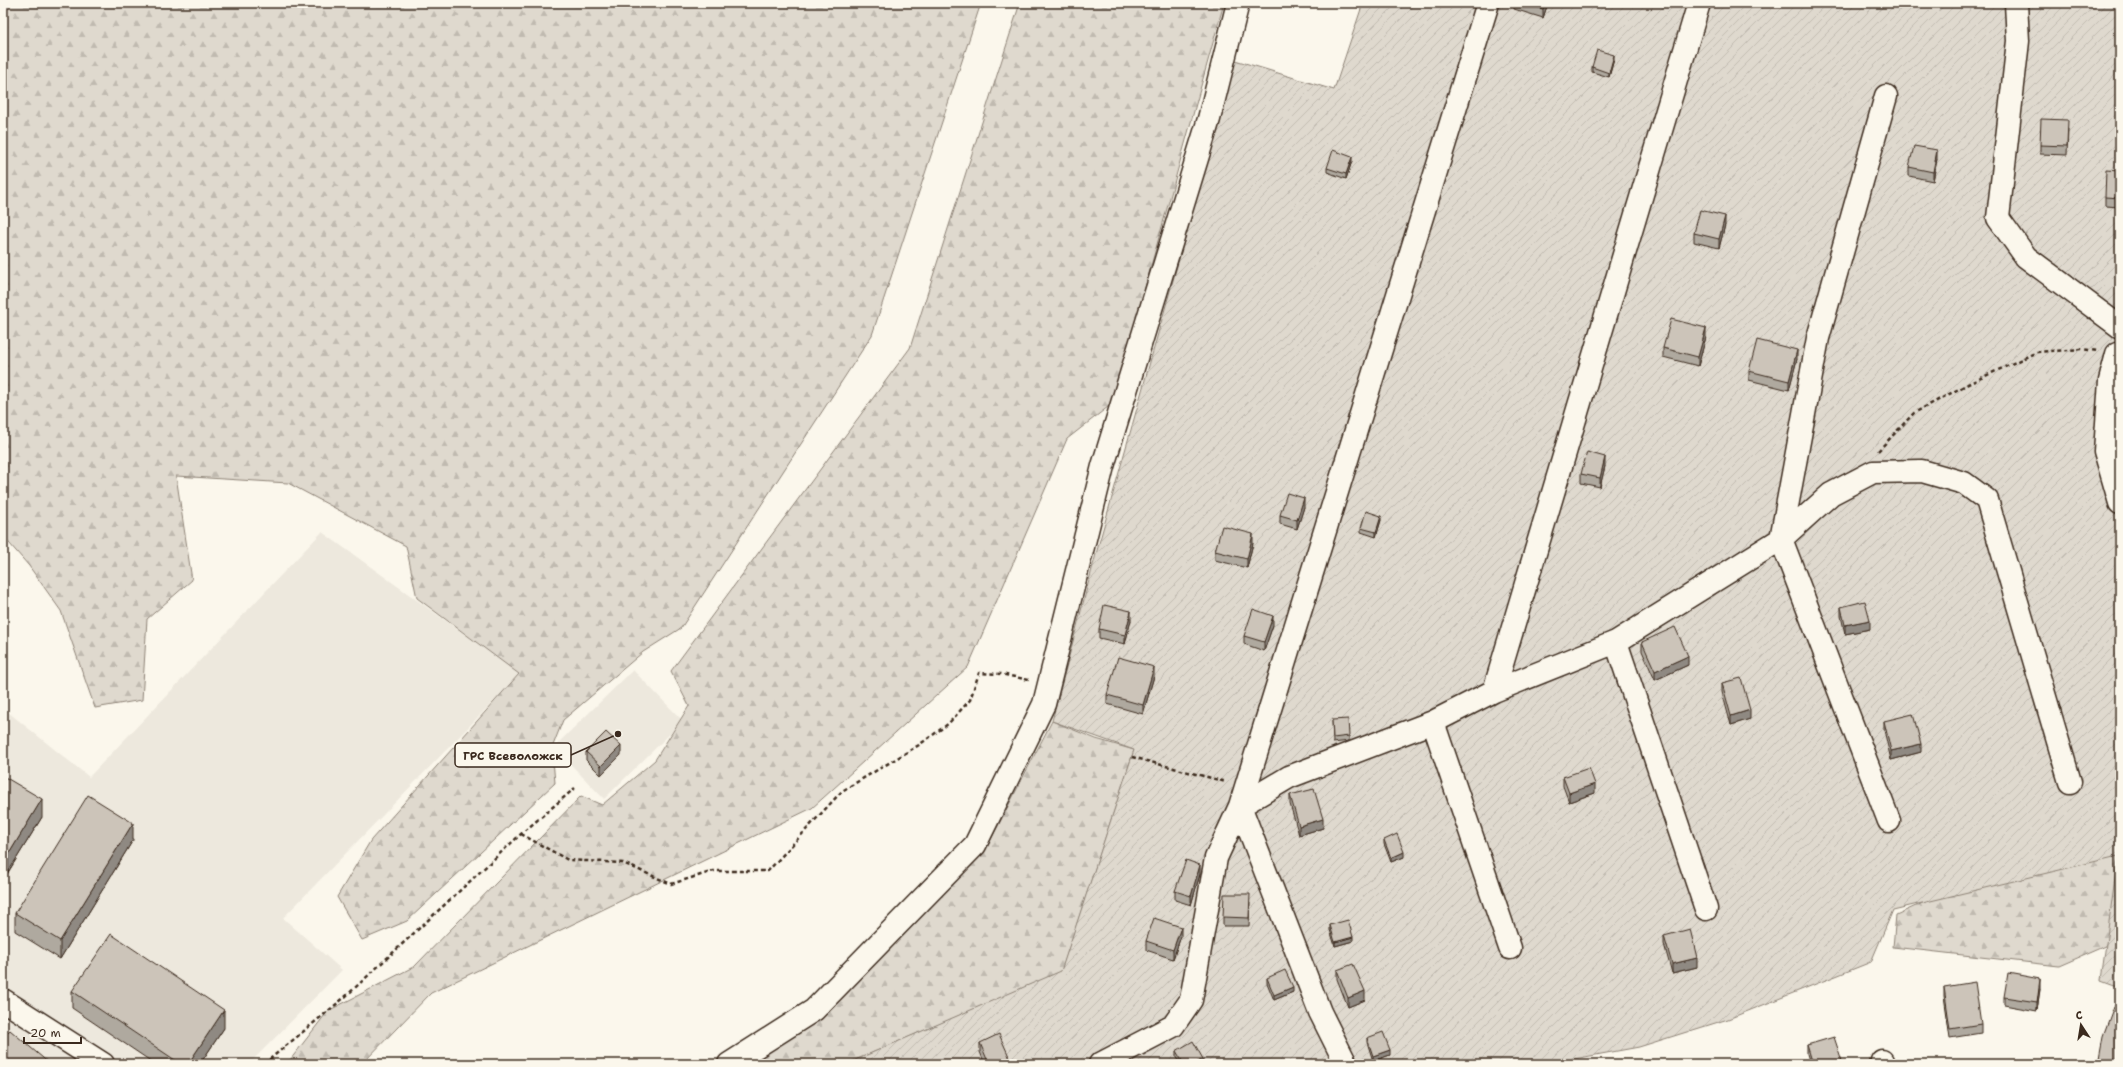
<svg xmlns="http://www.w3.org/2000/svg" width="2123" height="1067" viewBox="0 0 2123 1067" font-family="'Shantell Sans',sans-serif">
<defs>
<pattern id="forest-firs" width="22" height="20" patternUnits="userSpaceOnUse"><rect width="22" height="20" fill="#dfd9ce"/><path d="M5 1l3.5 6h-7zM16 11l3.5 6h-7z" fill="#c0bab0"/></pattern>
<pattern id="garden-furrows" width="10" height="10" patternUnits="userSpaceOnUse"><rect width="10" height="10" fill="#dfd9ce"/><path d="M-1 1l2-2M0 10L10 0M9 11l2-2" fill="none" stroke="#c0bab0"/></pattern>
</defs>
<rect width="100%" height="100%" fill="#fbf7ec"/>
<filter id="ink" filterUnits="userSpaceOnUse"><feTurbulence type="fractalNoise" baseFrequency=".025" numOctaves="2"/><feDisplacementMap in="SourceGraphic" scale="8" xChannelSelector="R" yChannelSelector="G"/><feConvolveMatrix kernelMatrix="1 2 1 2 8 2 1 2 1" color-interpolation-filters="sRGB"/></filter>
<g filter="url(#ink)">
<path fill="#ede8dd" d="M 322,532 L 520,674 L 283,918 L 342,970 L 249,1064 L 3,1064 L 3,708 L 89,777 Z
M 633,670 L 683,721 L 604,799 L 554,747 Z"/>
<path fill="url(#forest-firs)" stroke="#8d8276" d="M 3,3 L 981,3 L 872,335 L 681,628 L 643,652 L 563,720 L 552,748 L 555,783 L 407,921 L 362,940 L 337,897 L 371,840 L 519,674 L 417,598 L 406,546 L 288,483 L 176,476 L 192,580 L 147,619 L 142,700 L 95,708 L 61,611 L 29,566 L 3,536 Z
M 1020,3 L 1224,3 L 1113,403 L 1067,439 L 968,667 L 812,808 L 431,993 L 362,1064 L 287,1064 L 328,1011 L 415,966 L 581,796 L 602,805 L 655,760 L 689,706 L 671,671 L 910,348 Z
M 1052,721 L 1096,739 L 1134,750 L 1061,972 L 846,1064 L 749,1064 L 803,1028 L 985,851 Z
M 2120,843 L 2120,916 L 2105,946 L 2059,966 L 1893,947 L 1896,915 L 1989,873 Z"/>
<path fill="url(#garden-furrows)" stroke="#8d8276" d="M 1363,3 L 2120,3 L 2120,987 L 2101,980 L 2118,856 L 1893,910 L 1871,962 L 1728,1019 L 1639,1047 L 1547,1064 L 846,1064 L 1061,971 L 1134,750 L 1052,721 L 1096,554 L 1235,60 L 1334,90 Z"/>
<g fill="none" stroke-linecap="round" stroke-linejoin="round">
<g stroke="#3b2a1e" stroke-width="25">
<path id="minor" d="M 2016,3 L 2018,41 L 1998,218 L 2026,257 L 2120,327
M 2120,353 L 2117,354 L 2110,381 L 2105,451 L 2120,503
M 1616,642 L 1706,909
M 1494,691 L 1699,3
M 1433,722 L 1510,948
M 1889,821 L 1781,539 L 1831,494 L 1873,472 L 1922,471 L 1964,483 L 1987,500 L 2070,782
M 3,1000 L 103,1064
M 729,1064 L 814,1010 L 975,845 L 1044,704 L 1103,466 L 1209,119 L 1238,3
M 1100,1064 L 1173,1026 L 1191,1000 L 1216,858 L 1240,806 L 1289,777 L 1433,722 L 1494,691 L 1616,642 L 1781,539 L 1818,338 L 1886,96
M 1346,1064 L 1320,1012 L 1240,806 L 1488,3
M 1881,1064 L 1882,1061"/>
</g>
<path stroke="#3b2a1e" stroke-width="2.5" stroke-dasharray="4 3" stroke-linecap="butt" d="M 1878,451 L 1914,413 L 1968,384 L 2037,352 L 2082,349 L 2098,351
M 1132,757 L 1226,782
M 521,834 L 568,860 L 623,863 L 671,884 L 714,871 L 768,871 L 842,791 L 919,745 L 948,724 L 970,700 L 979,673 L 1001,674 L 1029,680
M 264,1064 L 345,997 L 521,834 L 575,788"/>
<use href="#minor" stroke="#fbf7ec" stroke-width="22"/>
</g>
<path fill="#afa99f" stroke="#3b2a1e" d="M 1514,3 L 1548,3 L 1543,18 L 1514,9 Z
M 1614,59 L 1609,77 L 1592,72 L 1592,67 Z
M 2068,129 L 2067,155 L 2040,154 L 2040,145 Z
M 1937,159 L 1933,181 L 1909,176 L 1909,167 Z
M 1352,161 L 1346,179 L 1327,172 L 1327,168 Z
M 2120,171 L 2120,207 L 2105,206 L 2105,197 Z
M 1725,225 L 1719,248 L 1694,242 L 1694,233 Z
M 1706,337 L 1698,366 L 1663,357 L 1663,348 Z
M 1797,359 L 1789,390 L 1749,380 L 1749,371 Z
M 1605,466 L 1600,487 L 1581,483 L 1581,474 Z
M 1304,507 L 1297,529 L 1280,524 L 1280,515 Z
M 1381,520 L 1376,537 L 1361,532 L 1361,528 Z
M 1253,543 L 1247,568 L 1215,560 L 1215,551 Z
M 1841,607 L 1870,629 L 1845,634 L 1841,616 Z
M 1131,620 L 1125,644 L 1099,638 L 1099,629 Z
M 1273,625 L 1264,651 L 1244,644 L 1244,636 Z
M 1642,642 L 1688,665 L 1655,680 L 1642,651 Z
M 1154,676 L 1143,714 L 1107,704 L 1107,695 Z
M 1722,683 L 1750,719 L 1731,725 L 1722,692 Z
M 1332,720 L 1349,736 L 1349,741 L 1333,743 Z
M 1884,721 L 1921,752 L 1891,760 L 1884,730 Z
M 586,752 L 621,755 L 601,775 L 586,760 Z
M 3,776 L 42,817 L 7,874 L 3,872 Z
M 1563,777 L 1595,793 L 1569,802 L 1563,786 Z
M 1290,795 L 1323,828 L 1299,835 L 1290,804 Z
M 133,840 L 60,959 L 15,931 L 15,913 Z
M 1384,840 L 1404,857 L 1391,862 L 1384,844 Z
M 1200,874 L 1191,905 L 1175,900 L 1175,891 Z
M 1250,903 L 1249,926 L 1223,926 L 1223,917 Z
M 1330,925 L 1353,941 L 1335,946 L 1330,930 Z
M 1181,936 L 1173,959 L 1146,950 L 1146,941 Z
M 1664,936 L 1697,967 L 1672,973 L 1664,944 Z
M 1337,970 L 1365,1000 L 1348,1007 L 1337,979 Z
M 1267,978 L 1293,992 L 1274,1000 L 1267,983 Z
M 1944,987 L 1981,1024 L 1981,1033 L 1950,1038 L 1944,996 Z
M 2040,988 L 2037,1011 L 2004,1005 L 2004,997 Z
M 72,991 L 224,1028 L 200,1064 L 155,1064 L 72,1008 Z
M 1367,1038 L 1390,1055 L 1373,1061 L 1367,1042 Z
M 980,1043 L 1012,1064 L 985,1064 L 980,1052 Z
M 1807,1045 L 1843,1064 L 1810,1064 L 1807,1054 Z
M 1176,1051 L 1203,1063 L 1202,1064 L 1181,1064 L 1176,1056 Z"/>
<path fill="#8f8982" stroke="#3b2a1e" d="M 1545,3 L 1548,3 L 1543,18 L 1543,9 Z
M 1614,55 L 1614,59 L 1609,77 L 1609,73 Z
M 1937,150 L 1937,159 L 1933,181 L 1933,172 Z
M 1352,157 L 1352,161 L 1346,179 L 1346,174 Z
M 1725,216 L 1725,225 L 1719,248 L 1719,239 Z
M 1706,328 L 1706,337 L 1698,366 L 1698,357 Z
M 1797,350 L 1797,359 L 1789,390 L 1789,381 Z
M 1605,457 L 1605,466 L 1600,487 L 1600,478 Z
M 1304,498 L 1304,507 L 1297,529 L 1297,520 Z
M 1381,516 L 1381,520 L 1376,537 L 1376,532 Z
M 1253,534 L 1253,543 L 1247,568 L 1247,559 Z
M 1131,611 L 1131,620 L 1125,644 L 1125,635 Z
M 1273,616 L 1273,625 L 1264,651 L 1264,642 Z
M 1870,620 L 1870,629 L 1845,634 L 1845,625 Z
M 1688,656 L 1688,665 L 1655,680 L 1655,671 Z
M 1154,667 L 1154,676 L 1143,714 L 1143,705 Z
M 1750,710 L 1750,719 L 1731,725 L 1731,716 Z
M 1921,744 L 1921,752 L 1891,760 L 1891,751 Z
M 621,746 L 621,755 L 601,775 L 601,766 Z
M 1595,784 L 1595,793 L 1569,802 L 1569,793 Z
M 42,799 L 42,817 L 7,874 L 7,857 Z
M 1323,819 L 1323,828 L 1299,835 L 1299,826 Z
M 133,823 L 133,840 L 60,959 L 60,941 Z
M 1404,852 L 1404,857 L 1391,862 L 1391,858 Z
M 1200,865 L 1200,874 L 1191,905 L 1191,896 Z
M 1181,927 L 1181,936 L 1173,959 L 1173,950 Z
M 1353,937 L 1353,941 L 1335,946 L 1335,942 Z
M 1697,958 L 1697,967 L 1672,973 L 1672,964 Z
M 2040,979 L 2040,988 L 2037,1011 L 2037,1002 Z
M 1293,987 L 1293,992 L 1274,1000 L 1274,995 Z
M 1365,991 L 1365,1000 L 1348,1007 L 1348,998 Z
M 224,1010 L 224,1028 L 200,1064 L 188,1064 Z
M 1390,1050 L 1390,1055 L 1373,1061 L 1373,1056 Z
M 1203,1059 L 1203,1063 L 1202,1064 L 1194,1064 Z"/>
<path fill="#ccc4b9" stroke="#3b2a1e" d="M 1523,3 L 1545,3 L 1543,9 Z
M 1597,50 L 1614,55 L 1609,73 L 1592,67 Z
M 2041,119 L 2068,120 L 2067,146 L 2040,145 Z
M 1914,146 L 1937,150 L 1933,172 L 1909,167 Z
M 1333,150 L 1352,157 L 1346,174 L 1327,168 Z
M 2106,170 L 2120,171 L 2120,198 L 2105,197 Z
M 1700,210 L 1725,216 L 1719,239 L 1694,233 Z
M 1671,319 L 1706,328 L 1698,357 L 1663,348 Z
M 1757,340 L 1797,350 L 1789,381 L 1749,371 Z
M 1587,452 L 1605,457 L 1600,478 L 1581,474 Z
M 1287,493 L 1304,498 L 1297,520 L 1280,515 Z
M 1366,511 L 1381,516 L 1376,532 L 1361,528 Z
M 1222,526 L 1253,534 L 1247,559 L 1215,551 Z
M 1865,601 L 1870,620 L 1845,625 L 1841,607 Z
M 1104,605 L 1131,611 L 1125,635 L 1099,629 Z
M 1253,609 L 1273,616 L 1264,642 L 1244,636 Z
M 1675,627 L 1688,656 L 1655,671 L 1642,642 Z
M 1118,657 L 1154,667 L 1143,705 L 1107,695 Z
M 1741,678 L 1750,710 L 1731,716 L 1722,683 Z
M 1913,714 L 1921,744 L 1891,751 L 1884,721 Z
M 1348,719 L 1349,736 L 1333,738 L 1332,720 Z
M 606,732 L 621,746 L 601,766 L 586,752 Z
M 1589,768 L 1595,784 L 1569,793 L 1563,777 Z
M 3,776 L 42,799 L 7,857 L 3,854 Z
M 1314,789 L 1323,819 L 1299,826 L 1290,795 Z
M 88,795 L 133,823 L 60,941 L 15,913 Z
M 1397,834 L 1404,852 L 1391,858 L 1384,840 Z
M 1186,860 L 1200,865 L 1191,896 L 1175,891 Z
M 1224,894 L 1250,894 L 1249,918 L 1223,917 Z
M 1154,918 L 1181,927 L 1173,950 L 1146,941 Z
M 1348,920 L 1353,937 L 1335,942 L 1330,925 Z
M 1690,929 L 1697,958 L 1672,964 L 1664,936 Z
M 111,934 L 224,1010 L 188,1064 L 181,1064 L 72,991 Z
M 1353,964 L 1365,991 L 1348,998 L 1337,970 Z
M 1285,970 L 1293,987 L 1274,995 L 1267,978 Z
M 2008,973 L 2040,979 L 2037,1002 L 2004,997 Z
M 1975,982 L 1981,1024 L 1950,1029 L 1944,987 Z
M 2114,1006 L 2120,1008 L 2120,1064 L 2098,1064 L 2103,1036 Z
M 10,1030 L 50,1064 L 3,1064 L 3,1037 Z
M 1383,1032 L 1390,1050 L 1373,1056 L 1367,1038 Z
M 999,1034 L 1012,1063 L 1010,1064 L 989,1064 L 980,1043 Z
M 1834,1037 L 1843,1064 L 1813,1064 L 1807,1045 Z
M 1193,1041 L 1203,1059 L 1194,1064 L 1184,1064 L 1176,1051 Z"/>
</g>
<path fill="none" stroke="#3b2a1e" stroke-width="1.5" d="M618 734L571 755"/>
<circle fill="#3b2a1e" stroke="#fbf7ec" stroke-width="1.5" cx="618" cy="734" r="4"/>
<rect fill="#fbf7ec" stroke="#3b2a1e" stroke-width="1.5" x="455" y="743" width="116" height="24" rx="4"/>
<g font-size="12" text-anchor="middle" font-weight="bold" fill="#3b2a1e">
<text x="513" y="760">ГРС Всеволожск</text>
</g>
<rect width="2123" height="1067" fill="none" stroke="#fbf7ec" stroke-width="16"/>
<rect x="8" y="8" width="2107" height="1051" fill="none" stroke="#3b2a1e" stroke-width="1.5" filter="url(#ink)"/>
<g transform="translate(2081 1025) rotate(348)" stroke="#fbf7ec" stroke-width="3" paint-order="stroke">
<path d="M0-3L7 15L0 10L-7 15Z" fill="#3b2a1e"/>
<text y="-6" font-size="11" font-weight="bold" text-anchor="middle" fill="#3b2a1e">С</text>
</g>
<path d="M24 1037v6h57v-6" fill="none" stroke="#3b2a1e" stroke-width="2"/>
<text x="30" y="1037" font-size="12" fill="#3b2a1e" stroke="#fbf7ec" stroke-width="3" paint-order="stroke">20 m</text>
</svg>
